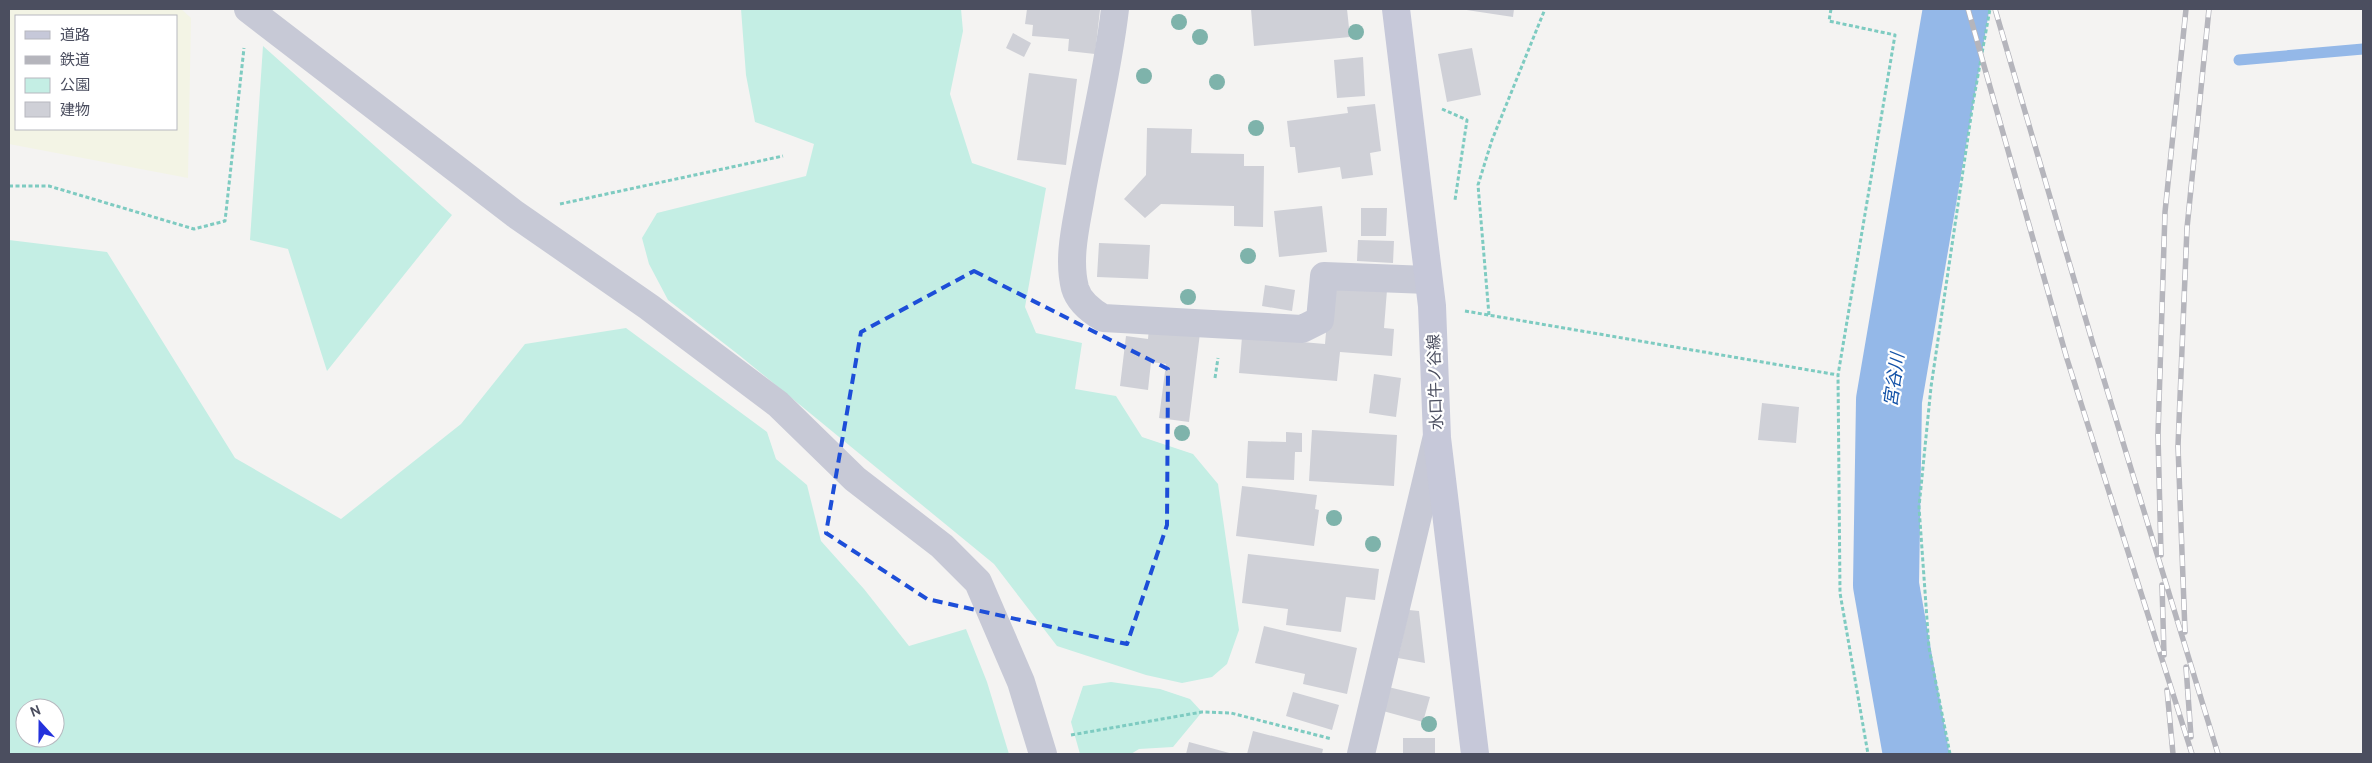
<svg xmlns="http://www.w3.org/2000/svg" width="2372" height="763" viewBox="0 0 2372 763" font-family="Cabin,'Noto Sans JP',sans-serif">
<rect width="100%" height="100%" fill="#f4f3f2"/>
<path fill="#c4eee4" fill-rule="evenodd" d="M 741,9 L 961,9 L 963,31 L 950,94 L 972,163 L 1046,188 L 1025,307 L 1036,333 L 1082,343 L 1075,389 L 1116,396 L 1142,437 L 1193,454 L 1218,484 L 1239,630 L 1227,664 L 1212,677 L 1182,683 L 1146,675 L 1057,646 L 994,564 L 739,355 L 668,300 L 649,264 L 642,238 L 657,213 L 806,176 L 814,144 L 755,122 L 746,75 Z
M 263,46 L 452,215 L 327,371 L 288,249 L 250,240 Z
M 9,240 L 107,252 L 235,458 L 341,519 L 461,424 L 525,344 L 626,328 L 767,432 L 776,459 L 807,485 L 821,541 L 864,589 L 909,646 L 966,629 L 987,682 L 1009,754 L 9,754 ZM 25,708 L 55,708 L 55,738 L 25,738 Z
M 1111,682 L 1160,689 L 1190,699 L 1202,712 L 1173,747 L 1139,749 L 1131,754 L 1080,754 L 1071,722 L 1083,686 Z"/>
<path fill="#f3f4e5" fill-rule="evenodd" d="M 9,9 L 181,9 L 191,18 L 188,178 L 9,144 ZM 16,16 L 176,16 L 176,129 L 16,129 Z"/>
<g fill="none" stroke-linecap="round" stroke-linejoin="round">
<path stroke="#94b8e8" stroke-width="11" d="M 2239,60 L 2363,49"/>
<path stroke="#94b8e8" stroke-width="66" d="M 1916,754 L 1886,585 L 1889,400 L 1956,9"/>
</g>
<path fill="#cfd0d7" d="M 1027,9 L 1100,10 L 1095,54 L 1068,51 L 1069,39 L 1032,36 L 1033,25 L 1025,24 Z
M 1251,9 L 1347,9 L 1350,37 L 1254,46 Z
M 1460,9 L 1514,9 L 1513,17 Z
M 1013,33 L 1031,43 L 1024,57 L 1006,48 Z
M 1472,48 L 1481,95 L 1447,102 L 1438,54 Z
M 1363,57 L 1365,96 L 1337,98 L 1334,60 Z
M 1029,73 L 1077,79 L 1066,165 L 1017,160 Z
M 1375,104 L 1381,151 L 1370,153 L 1373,175 L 1342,179 L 1340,167 L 1298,173 L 1295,147 L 1290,147 L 1287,121 L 1348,113 L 1347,107 Z
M 1147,128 L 1192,129 L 1191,153 L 1244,154 L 1244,166 L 1264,166 L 1263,227 L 1234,226 L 1234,206 L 1161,204 L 1145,218 L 1124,199 L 1146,175 Z
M 1322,206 L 1327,252 L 1279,257 L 1274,211 Z
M 1361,208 L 1387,208 L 1386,236 L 1361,236 Z
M 1358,240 L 1394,241 L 1393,263 L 1357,261 Z
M 1099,243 L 1150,245 L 1148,279 L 1097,277 Z
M 1265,285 L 1295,290 L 1292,311 L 1262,306 Z
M 1330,286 L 1387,290 L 1384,328 L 1394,329 L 1392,356 L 1340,352 L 1337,381 L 1239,373 L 1242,337 L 1325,344 Z
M 1149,327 L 1200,333 L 1189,422 L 1159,418 L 1166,364 L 1151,362 L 1148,390 L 1120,386 L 1126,336 L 1148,339 Z
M 1374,374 L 1401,378 L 1396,417 L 1369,413 Z
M 1762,403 L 1799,407 L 1796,443 L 1758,440 Z
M 1312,430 L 1397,435 L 1394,486 L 1309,481 Z
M 1286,432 L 1302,433 L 1302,452 L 1295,452 L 1294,480 L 1246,478 L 1248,441 L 1286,442 Z
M 1242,486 L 1317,495 L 1315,509 L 1319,510 L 1314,546 L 1236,536 Z
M 1248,554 L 1379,569 L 1375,600 L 1346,597 L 1341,632 L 1286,625 L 1288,609 L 1242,603 Z
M 1409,610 L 1419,611 L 1425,663 L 1398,658 Z
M 1264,626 L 1357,648 L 1347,694 L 1303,684 L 1305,674 L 1255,663 Z
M 1384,686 L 1430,697 L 1423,722 L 1383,711 Z
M 1293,692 L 1339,705 L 1332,730 L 1286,716 Z
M 1253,731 L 1323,749 L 1322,754 L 1247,754 Z
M 1403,738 L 1435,738 L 1435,754 L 1403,754 Z
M 1189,742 L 1233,754 L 1186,754 Z"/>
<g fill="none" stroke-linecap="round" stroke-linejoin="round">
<path stroke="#7ecbc1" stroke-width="3" stroke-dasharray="4 2.5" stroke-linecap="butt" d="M 1831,9 L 1829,21 L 1895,35 L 1838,375 L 1840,593 L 1868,754
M 1442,109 L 1467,120 L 1455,200
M 9,186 L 49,186 L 194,229 L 225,221 L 244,48
M 560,204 L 783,156
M 1465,311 L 1838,375
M 1489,315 L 1478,185 L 1492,140 L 1545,9
M 1215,378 L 1218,358
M 1071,735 L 1202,712 L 1231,713 L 1332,739
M 1950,754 L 1929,648 L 1919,507 L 1931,387 L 1973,103 L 1990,9"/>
<path stroke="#c7c9d6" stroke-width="28" d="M 248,9 L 515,214 L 649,307 L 778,404 L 855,479 L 942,546 L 978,582 L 1021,682 L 1043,754
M 1115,9 C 1108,70 1093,129 1082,190 C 1077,222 1067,256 1075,288 C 1079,302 1091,311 1103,318 L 1302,329 L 1320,320 L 1324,276 L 1428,280
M 1361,754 L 1436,440"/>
<path stroke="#c6c8d9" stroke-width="28" d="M 1396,9 L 1432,306 L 1437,438 L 1475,754"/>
<g stroke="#b5b5bc" stroke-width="5.5">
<path id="rail" d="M 1968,9 L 2067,359 L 2192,754
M 1995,9 L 2093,344 L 2218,754
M 2161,555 L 2158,435 L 2165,212 L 2186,9
M 2162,585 L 2164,655
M 2185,632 L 2178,446 L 2187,228 L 2209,9
M 2186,667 L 2191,737
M 2167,690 L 2173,754"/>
</g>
<use href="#rail" stroke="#fff" stroke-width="4" stroke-dasharray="11" stroke-linecap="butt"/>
</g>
<g fill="#7eb3ab">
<circle cx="1179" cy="22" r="8"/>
<circle cx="1356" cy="32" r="8"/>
<circle cx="1200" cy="37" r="8"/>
<circle cx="1144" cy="76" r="8"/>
<circle cx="1217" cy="82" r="8"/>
<circle cx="1256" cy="128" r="8"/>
<circle cx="1248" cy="256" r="8"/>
<circle cx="1188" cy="297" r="8"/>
<circle cx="1182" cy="433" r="8"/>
<circle cx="1334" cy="518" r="8"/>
<circle cx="1373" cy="544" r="8"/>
<circle cx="1429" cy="724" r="8"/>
</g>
<path fill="none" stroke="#1d4ed8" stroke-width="4" stroke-dasharray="10 6" stroke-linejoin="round" d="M 974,271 L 1168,369 L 1167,525 L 1127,644 L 927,599 L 826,533 L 861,332 Z"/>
<g text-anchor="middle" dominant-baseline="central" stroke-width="4.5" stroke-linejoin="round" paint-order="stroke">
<g font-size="16" fill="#4b4e5f" stroke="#fff">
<text transform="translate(1435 382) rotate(-92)">水口牛ノ谷線</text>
</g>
<g font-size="18" font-style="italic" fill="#1453a8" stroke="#fff">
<text transform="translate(1894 380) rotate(-82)">宮谷川</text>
</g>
</g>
<rect width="2372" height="763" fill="none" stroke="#4b4e5f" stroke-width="20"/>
<rect x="15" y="15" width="162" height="115" fill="#ffffff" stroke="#b7b8bf"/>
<rect x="25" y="31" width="25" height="8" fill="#c6c8d9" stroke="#b7b8bf"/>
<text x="60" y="40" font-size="15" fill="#4b4e5f">道路</text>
<rect x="25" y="56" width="25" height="8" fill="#b5b5bc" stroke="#b7b8bf"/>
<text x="60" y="65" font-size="15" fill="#4b4e5f">鉄道</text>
<rect x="25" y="78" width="25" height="15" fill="#c4eee4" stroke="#b7b8bf"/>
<text x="60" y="90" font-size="15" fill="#4b4e5f">公園</text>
<rect x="25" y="102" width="25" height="15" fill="#cfd0d7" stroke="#b7b8bf"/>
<text x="60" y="115" font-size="15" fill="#4b4e5f">建物</text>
<g transform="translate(40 723) rotate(339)"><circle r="24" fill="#ffffff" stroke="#b7b8bf"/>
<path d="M0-4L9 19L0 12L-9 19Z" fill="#2432dc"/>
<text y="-8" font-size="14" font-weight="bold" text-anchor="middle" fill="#4b4e5f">N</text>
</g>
</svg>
